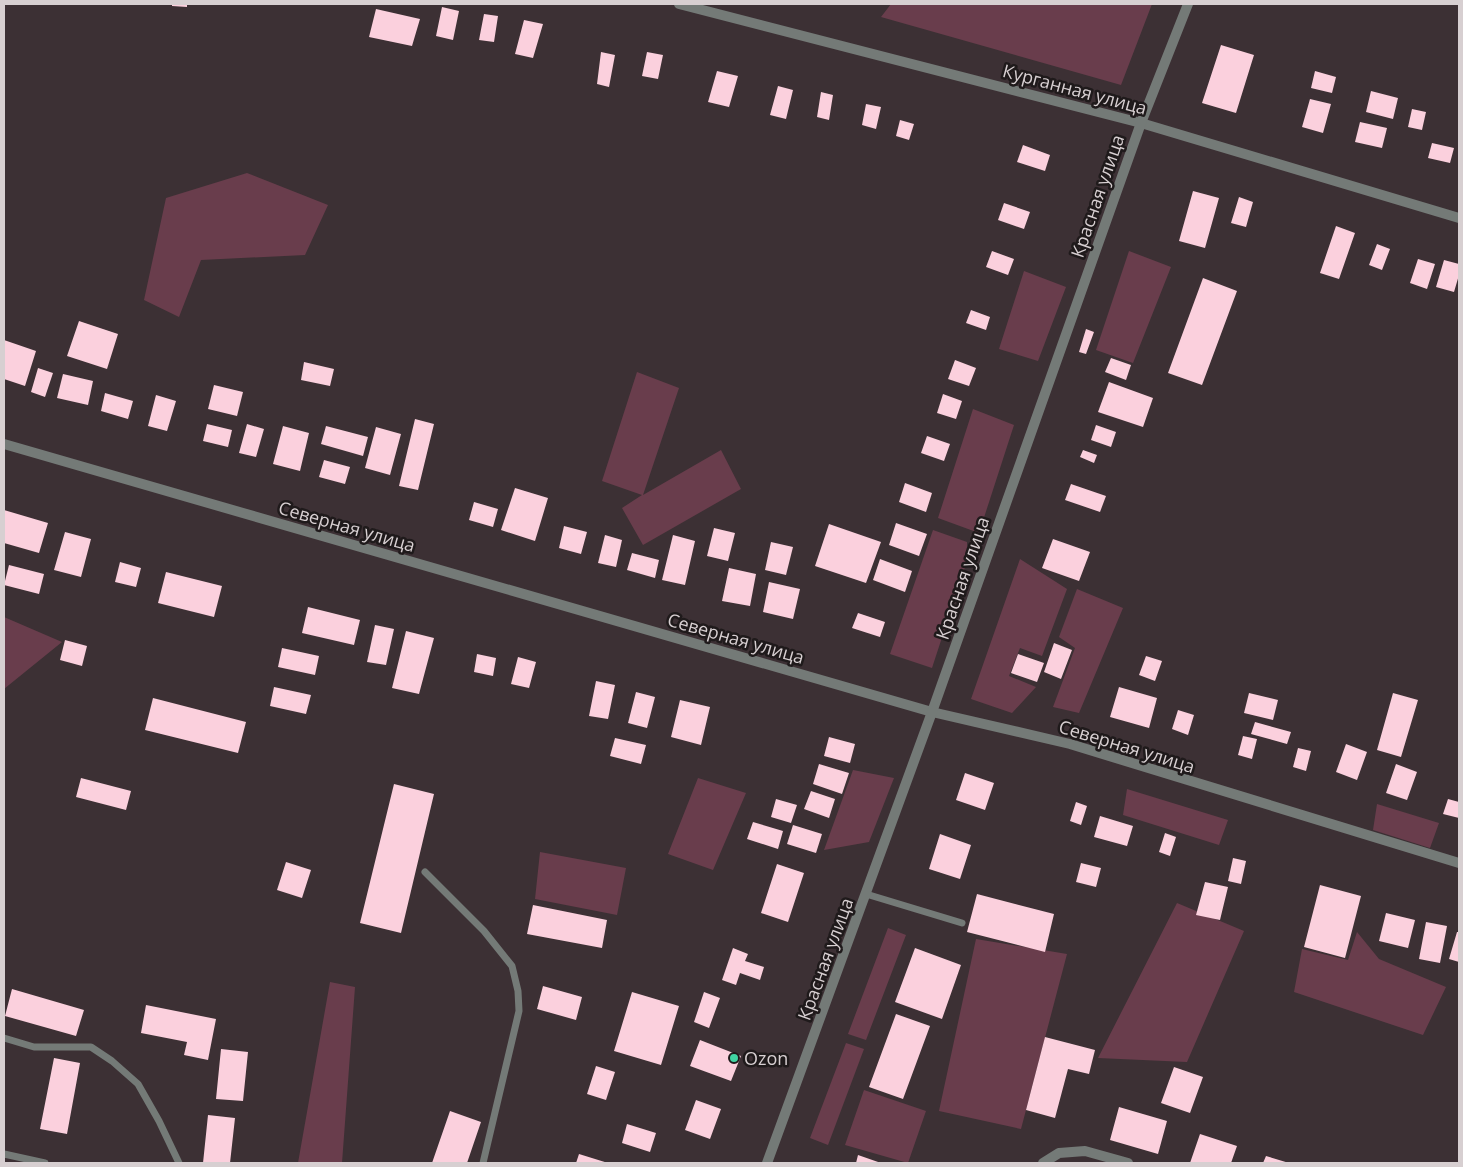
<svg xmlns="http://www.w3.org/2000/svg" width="1463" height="1167" viewBox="0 0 1463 1167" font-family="'Open Sans',sans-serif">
<rect width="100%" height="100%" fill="#3c3034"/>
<path fill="#693d4c" d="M 891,4 L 1152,4 L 1121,85 L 881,17 Z
M 247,173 L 328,205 L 305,255 L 201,260 L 179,317 L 144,300 L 166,198 Z
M 1129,251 L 1171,267 L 1133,363 L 1096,350 Z
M 1024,271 L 1066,287 L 1038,361 L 999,349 Z
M 637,372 L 679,388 L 643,495 L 721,450 L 741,489 L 643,545 L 622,508 L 642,495 L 602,481 Z
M 973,409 L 1014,425 L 979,533 L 938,518 Z
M 933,530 L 967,542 L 967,561 L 932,668 L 890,654 Z
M 1020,559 L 1067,589 L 1042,656 L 1020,648 L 1009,676 L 1036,687 L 1012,713 L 971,699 Z
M 1077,589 L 1123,608 L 1079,713 L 1053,707 L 1075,648 L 1059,637 Z
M 4,617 L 62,642 L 4,689 Z
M 853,770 L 894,778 L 869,842 L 824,850 Z
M 698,778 L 746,793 L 713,870 L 668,854 Z
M 1127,789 L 1228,820 L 1219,845 L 1123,815 Z
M 1377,804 L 1439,823 L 1430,848 L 1373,830 Z
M 540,852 L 626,868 L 617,915 L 535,899 Z
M 1177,903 L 1244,931 L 1187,1062 L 1098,1058 Z
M 888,928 L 906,935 L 866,1040 L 848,1034 Z
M 1357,932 L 1379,959 L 1446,987 L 1423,1035 L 1294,992 L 1302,949 L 1348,960 Z
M 976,939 L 1067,954 L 1021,1129 L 939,1111 Z
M 330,982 L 355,987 L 342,1163 L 298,1163 Z
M 846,1043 L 864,1049 L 828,1145 L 810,1138 Z
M 864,1090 L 926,1111 L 908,1163 L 845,1145 Z"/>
<path fill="#fbd0dd" d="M 172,4 L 187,4 L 187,7 L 172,6 Z
M 442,7 L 459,11 L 453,40 L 436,36 Z
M 376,9 L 420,19 L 412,46 L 369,37 Z
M 484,14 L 498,16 L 494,42 L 479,40 Z
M 524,20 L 543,24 L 533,58 L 515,54 Z
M 1221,45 L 1254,55 L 1236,113 L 1202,103 Z
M 601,52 L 615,55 L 609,87 L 597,84 Z
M 647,52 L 663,55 L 658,79 L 642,76 Z
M 717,71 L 738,76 L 729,107 L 708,102 Z
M 1315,71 L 1336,77 L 1332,93 L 1311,88 Z
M 778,86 L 793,90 L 786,119 L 770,115 Z
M 1371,91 L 1398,98 L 1393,119 L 1366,112 Z
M 821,92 L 833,95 L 829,120 L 817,117 Z
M 1310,99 L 1331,104 L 1323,133 L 1302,127 Z
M 866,104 L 881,107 L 876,129 L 862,125 Z
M 1412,109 L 1426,112 L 1422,130 L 1408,127 Z
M 900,120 L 914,124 L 909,140 L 896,136 Z
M 1360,122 L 1387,128 L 1382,148 L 1355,142 Z
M 1432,143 L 1454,148 L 1450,163 L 1428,158 Z
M 1023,145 L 1050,155 L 1045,171 L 1017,162 Z
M 1193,191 L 1219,198 L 1205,248 L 1179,241 Z
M 1239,197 L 1253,202 L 1246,227 L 1231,223 Z
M 1004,203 L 1030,212 L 1024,229 L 998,220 Z
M 1336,226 L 1355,233 L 1339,279 L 1320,273 Z
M 1377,244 L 1390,249 L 1382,270 L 1369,265 Z
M 992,251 L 1014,259 L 1008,275 L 986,267 Z
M 1418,259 L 1435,264 L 1427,289 L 1410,283 Z
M 1444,260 L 1459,264 L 1459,275 L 1454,292 L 1436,287 Z
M 1203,278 L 1237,291 L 1202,385 L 1168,373 Z
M 971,310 L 990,317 L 986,330 L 966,323 Z
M 79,321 L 118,334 L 107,369 L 67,356 Z
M 1086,329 L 1094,332 L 1086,354 L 1079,352 Z
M 4,340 L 36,351 L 25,386 L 4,379 Z
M 1111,358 L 1131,365 L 1126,380 L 1105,372 Z
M 955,360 L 976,368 L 969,386 L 948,379 Z
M 304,362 L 334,369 L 330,386 L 301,380 Z
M 38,368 L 53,373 L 45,397 L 31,392 Z
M 63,374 L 93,381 L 88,405 L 57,398 Z
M 1109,382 L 1153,398 L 1143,427 L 1098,412 Z
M 214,385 L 243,392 L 237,416 L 208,409 Z
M 105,393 L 133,401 L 128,419 L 101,411 Z
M 943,394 L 962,401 L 956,419 L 937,413 Z
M 156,395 L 176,401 L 167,431 L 148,426 Z
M 415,419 L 434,424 L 418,490 L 399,486 Z
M 207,424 L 232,430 L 228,447 L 203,441 Z
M 247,424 L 264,429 L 256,457 L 239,453 Z
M 1096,425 L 1116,432 L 1111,447 L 1091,440 Z
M 283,426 L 309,433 L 300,471 L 273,464 Z
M 326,426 L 368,437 L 363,456 L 321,444 Z
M 376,427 L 401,434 L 390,475 L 365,468 Z
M 927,436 L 950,444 L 944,461 L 921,453 Z
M 1083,450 L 1097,455 L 1094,463 L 1080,457 Z
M 324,460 L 350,467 L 345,484 L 319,477 Z
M 905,483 L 932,493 L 926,512 L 899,502 Z
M 1071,484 L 1106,496 L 1100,512 L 1065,500 Z
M 515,488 L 548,498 L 535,541 L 501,530 Z
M 474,502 L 498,509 L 493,527 L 469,520 Z
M 4,510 L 48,523 L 39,553 L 4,543 Z
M 896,523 L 927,534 L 919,556 L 889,545 Z
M 829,524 L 881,542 L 866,583 L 815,566 Z
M 564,526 L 587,532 L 581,554 L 559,548 Z
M 714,528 L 735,533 L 728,561 L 707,556 Z
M 65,532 L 91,539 L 81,577 L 54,570 Z
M 605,535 L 622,540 L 616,567 L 598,563 Z
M 673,535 L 695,541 L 685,585 L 662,580 Z
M 1053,539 L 1090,552 L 1079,581 L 1042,568 Z
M 771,542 L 793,547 L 786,575 L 765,570 Z
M 632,553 L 659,560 L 655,578 L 627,570 Z
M 880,559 L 912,571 L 905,592 L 873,580 Z
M 120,562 L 141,568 L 136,587 L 115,582 Z
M 9,565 L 44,574 L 39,594 L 4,585 Z
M 729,568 L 756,574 L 750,606 L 722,601 Z
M 166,572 L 222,586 L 214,617 L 158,603 Z
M 769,582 L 800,589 L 793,619 L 763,612 Z
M 308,607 L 360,620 L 354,645 L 302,633 Z
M 858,613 L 885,622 L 880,637 L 852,628 Z
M 375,625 L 394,629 L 386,665 L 367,662 Z
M 406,631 L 434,638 L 419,694 L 392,688 Z
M 65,640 L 87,646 L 82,666 L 60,660 Z
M 1054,643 L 1072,650 L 1061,679 L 1044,672 Z
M 282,648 L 319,656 L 315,675 L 278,667 Z
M 477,654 L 496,658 L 493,676 L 474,672 Z
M 1018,654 L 1044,663 L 1037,682 L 1011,673 Z
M 1146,656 L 1162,661 L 1155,681 L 1139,675 Z
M 518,657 L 536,662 L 529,688 L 511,684 Z
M 596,681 L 615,685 L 608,719 L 589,716 Z
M 274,687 L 311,695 L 306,714 L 270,706 Z
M 1119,687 L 1157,698 L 1149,728 L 1110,717 Z
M 636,692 L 655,697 L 647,728 L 628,723 Z
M 1249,693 L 1278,700 L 1273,720 L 1244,713 Z
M 1393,693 L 1418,700 L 1401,757 L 1377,750 Z
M 153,698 L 246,722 L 238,753 L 145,730 Z
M 680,700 L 710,707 L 701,745 L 671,737 Z
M 1178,710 L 1194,715 L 1188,735 L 1172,729 Z
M 1255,722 L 1291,732 L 1287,744 L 1251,734 Z
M 1243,736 L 1257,739 L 1252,759 L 1238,755 Z
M 829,737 L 855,744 L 850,763 L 824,756 Z
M 615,738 L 646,745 L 641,764 L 610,756 Z
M 1346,744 L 1367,752 L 1357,780 L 1336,772 Z
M 1298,748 L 1311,751 L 1306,771 L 1293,767 Z
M 819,764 L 849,773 L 842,794 L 813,784 Z
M 1396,764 L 1417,772 L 1407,800 L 1386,793 Z
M 965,773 L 994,783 L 985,810 L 956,800 Z
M 81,778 L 131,791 L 126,810 L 76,797 Z
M 394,784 L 434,794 L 401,933 L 360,923 Z
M 811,791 L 835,799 L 829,818 L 804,809 Z
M 776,799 L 797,805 L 791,823 L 771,817 Z
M 1448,799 L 1459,802 L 1459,818 L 1443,814 Z
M 1076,802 L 1087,806 L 1081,825 L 1070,821 Z
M 1100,816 L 1133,826 L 1127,846 L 1094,837 Z
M 753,822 L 783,831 L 778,849 L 747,839 Z
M 793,825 L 822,834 L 816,853 L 787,844 Z
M 1165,833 L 1176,837 L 1170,856 L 1159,852 Z
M 940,834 L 971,845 L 960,879 L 929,869 Z
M 1233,858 L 1246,861 L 1241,884 L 1228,881 Z
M 286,862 L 311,870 L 302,898 L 277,890 Z
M 1081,863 L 1101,868 L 1096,887 L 1076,882 Z
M 777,864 L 804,873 L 788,922 L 761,913 Z
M 1205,882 L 1228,887 L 1220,920 L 1196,915 Z
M 1320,885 L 1361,896 L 1345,958 L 1304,947 Z
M 977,894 L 1054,914 L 1045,952 L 967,932 Z
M 533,905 L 607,920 L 602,948 L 527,934 Z
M 1386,913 L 1415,920 L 1408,948 L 1379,941 Z
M 1426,922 L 1447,926 L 1440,963 L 1419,959 Z
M 1457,932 L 1459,932 L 1459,962 L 1449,959 Z
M 733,948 L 748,954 L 745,961 L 764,967 L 760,980 L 740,973 L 736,985 L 722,980 Z
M 915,948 L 961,965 L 942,1019 L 895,1002 Z
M 543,986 L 582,997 L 576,1020 L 537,1009 Z
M 12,989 L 84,1010 L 76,1036 L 5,1016 Z
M 632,992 L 679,1006 L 661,1065 L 614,1051 Z
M 704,992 L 720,998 L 709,1028 L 694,1022 Z
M 146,1005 L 216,1019 L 208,1060 L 184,1055 L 187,1042 L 141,1033 Z
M 896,1014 L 930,1026 L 903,1099 L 869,1087 Z
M 1045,1037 L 1095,1050 L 1089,1074 L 1068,1069 L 1055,1118 L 1026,1110 Z
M 700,1040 L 741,1056 L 731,1081 L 690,1066 Z
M 221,1049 L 248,1052 L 243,1101 L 216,1099 Z
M 54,1058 L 80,1063 L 67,1134 L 40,1129 Z
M 596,1066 L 615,1072 L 606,1100 L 587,1094 Z
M 1174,1067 L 1203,1077 L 1190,1113 L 1161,1103 Z
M 696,1100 L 721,1109 L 710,1139 L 685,1130 Z
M 1119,1107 L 1167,1121 L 1158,1154 L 1110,1140 Z
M 450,1111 L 481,1122 L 467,1163 L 432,1163 Z
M 208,1115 L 235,1118 L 230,1163 L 203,1163 Z
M 627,1124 L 656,1133 L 650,1152 L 622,1143 Z
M 1200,1134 L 1237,1146 L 1231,1163 L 1190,1163 Z
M 579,1154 L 608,1163 L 576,1163 Z
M 858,1155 L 881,1163 L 856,1163 Z
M 1266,1156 L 1289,1163 L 1263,1163 Z"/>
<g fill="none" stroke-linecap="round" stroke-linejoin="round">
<path stroke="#747a77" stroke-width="7" d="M 425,872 L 484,931 L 512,966 L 518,991 L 519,1011 L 483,1163
M 866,894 L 962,923
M 4,1038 L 34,1047 L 91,1047 L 112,1061 L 138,1084 L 159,1121 L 179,1163
M 4,1154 L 45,1163"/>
<path stroke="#747a77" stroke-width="10" d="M 679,4 L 1141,123 L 1459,218
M 4,444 L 932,712 L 1070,744 L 1459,863
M 1043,1163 L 1059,1153 L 1085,1151 L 1128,1163"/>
<path stroke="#747a77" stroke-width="10" d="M 767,1163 L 932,712 L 1141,123 L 1188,4"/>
</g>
<circle fill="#40d4a2" stroke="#1f1a1b" stroke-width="2" cx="734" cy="1058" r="5"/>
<g text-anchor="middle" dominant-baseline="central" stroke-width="5" stroke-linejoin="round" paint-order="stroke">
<g font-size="18" fill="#d7cfd1" stroke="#1f1a1b">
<text transform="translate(1075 89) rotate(15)">Курганная улица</text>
<text transform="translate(1097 196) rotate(-71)">Красная улица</text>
<text transform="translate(347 526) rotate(16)">Северная улица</text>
<text transform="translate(962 578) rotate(-71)">Красная улица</text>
<text transform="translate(736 638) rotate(16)">Северная улица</text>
<text transform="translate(1127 746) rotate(17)">Северная улица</text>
<text transform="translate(825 959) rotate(-70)">Красная улица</text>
</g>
<g font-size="18" fill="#d7cfd1" stroke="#1f1a1b" text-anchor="start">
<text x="744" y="1058">Ozon</text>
</g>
</g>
<rect width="1463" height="1167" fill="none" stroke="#d7cfd1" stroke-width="10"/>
</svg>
